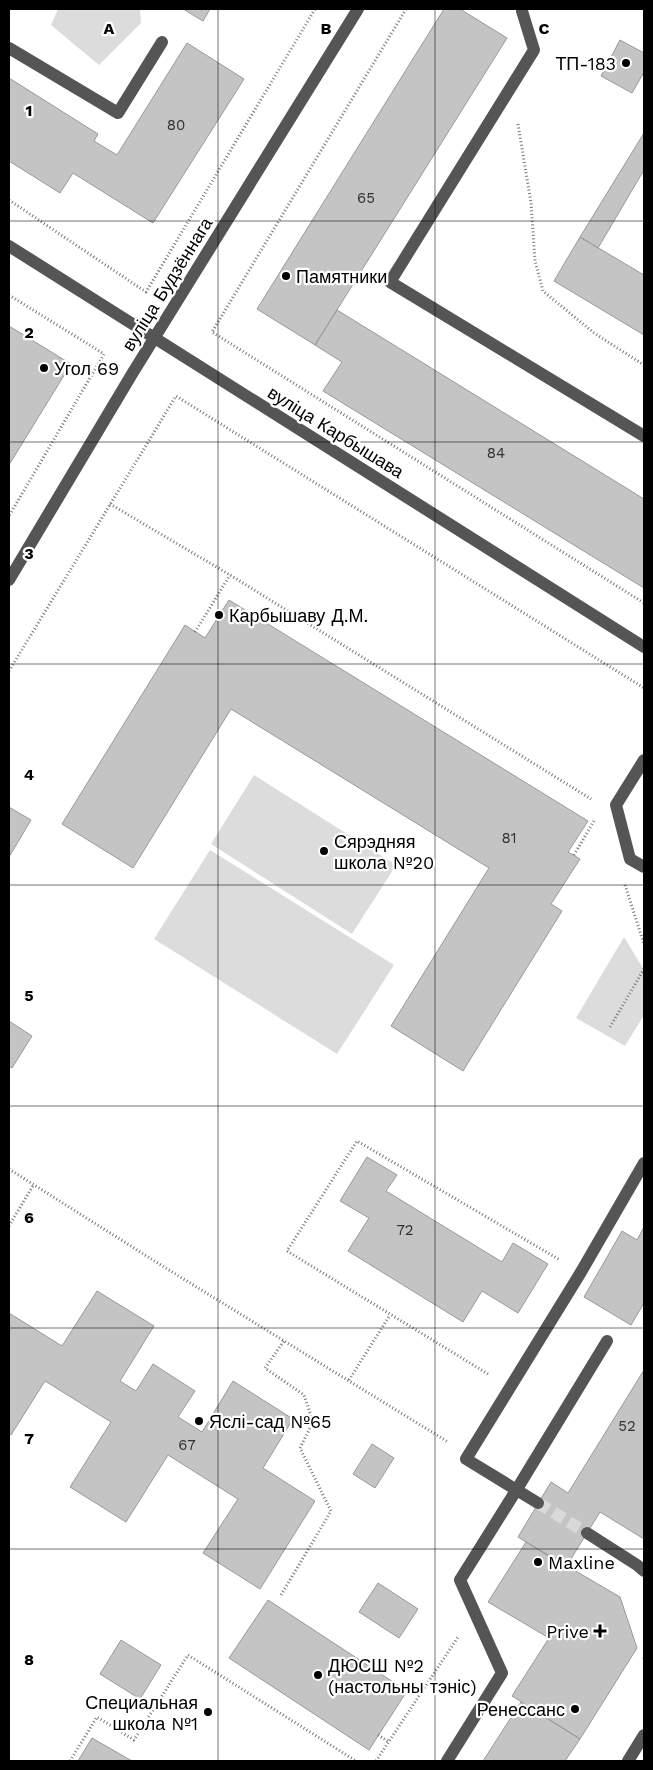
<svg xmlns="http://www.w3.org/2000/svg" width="653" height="1770" viewBox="0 0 653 1770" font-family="'Work Sans',sans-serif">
<rect width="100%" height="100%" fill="#fff"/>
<path fill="#dcdcdc" d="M 58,9 L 140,9 L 141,23 L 99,65 L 51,25 Z
M 254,775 L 396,865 L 352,934 L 211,844 Z
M 210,850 L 394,965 L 337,1054 L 154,939 Z
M 624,937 L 644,970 L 644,1015 L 625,1046 L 576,1018 Z"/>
<path fill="#c4c4c4" stroke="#999" d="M 183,9 L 210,9 L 203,21 Z
M 444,9 L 460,9 L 507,38 L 315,345 L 257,309 Z
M 620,40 L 644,53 L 644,72 L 632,93 L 601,76 Z
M 187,43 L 244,79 L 153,223 L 73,173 L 60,193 L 9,161 L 9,78 L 98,134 L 94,141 L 117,155 Z
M 644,133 L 644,170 L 598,248 L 580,237 Z
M 580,237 L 644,275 L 644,335 L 554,281 Z
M 337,310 L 644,499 L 644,588 L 323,391 L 342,362 L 315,345 Z
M 9,326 L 71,364 L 9,465 Z
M 229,600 L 588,821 L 568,852 L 580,859 L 551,904 L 562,911 L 463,1071 L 391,1026 L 489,868 L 231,709 L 133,868 L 62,824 L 185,625 L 205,638 Z
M 9,807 L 31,820 L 9,857 Z
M 9,1021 L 32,1036 L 12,1068 L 9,1066 Z
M 367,1157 L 397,1175 L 386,1191 L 502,1262 L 513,1243 L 548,1264 L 518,1313 L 482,1291 L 463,1322 L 348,1251 L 369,1218 L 340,1201 Z
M 644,1227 L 644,1303 L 631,1325 L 584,1297 L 622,1231 L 637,1240 Z
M 97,1291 L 154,1326 L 120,1381 L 136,1391 L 153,1364 L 195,1391 L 178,1417 L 202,1432 L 233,1381 L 293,1419 L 263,1468 L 315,1501 L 260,1589 L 203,1553 L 238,1499 L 168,1455 L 126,1522 L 70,1487 L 111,1422 L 45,1381 L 11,1435 L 9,1434 L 9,1313 L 62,1346 Z
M 644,1370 L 644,1539 L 600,1512 L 566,1567 L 518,1537 L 551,1482 L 568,1493 Z
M 372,1444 L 394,1458 L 375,1488 L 353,1474 Z
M 526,1542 L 620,1597 L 637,1648 L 580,1739 L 512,1696 L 549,1638 L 488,1602 Z
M 378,1583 L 418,1609 L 399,1638 L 359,1612 Z
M 268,1600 L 407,1691 L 369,1750 L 229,1658 Z
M 121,1640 L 161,1665 L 140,1699 L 100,1674 Z
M 521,1702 L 580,1739 L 565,1761 L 483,1761 Z
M 92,1738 L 132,1761 L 78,1761 Z"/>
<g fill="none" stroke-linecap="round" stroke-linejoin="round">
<path stroke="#d9d9d9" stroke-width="12" stroke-dasharray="12 6" stroke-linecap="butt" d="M 538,1503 L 587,1533"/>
<path stroke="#777" stroke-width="3" stroke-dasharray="1 2.5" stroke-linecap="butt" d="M 406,9 L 212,332 L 644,603
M 518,124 L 531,203 L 535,261 L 543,291 L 594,333 L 644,365
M 9,200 L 146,292 L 315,9
M 9,295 L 104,354 L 9,516
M 110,504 L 230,575 L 591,799
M 195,632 L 230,575
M 9,671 L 176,396 L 644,688
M 574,855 L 594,821
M 625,885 L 644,944
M 610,1027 L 644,969
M 9,1169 L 156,1262 L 448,1442
M 9,1226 L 34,1184
M 488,1374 L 287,1251 L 357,1141 L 560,1260
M 349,1380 L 390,1315
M 281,1595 L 331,1511 L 300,1448 L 313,1422 L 304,1395 L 265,1368 L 284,1341
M 644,1658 L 644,1660
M 378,1735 L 389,1742
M 70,1761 L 97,1717 L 134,1740 L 188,1655 L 356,1761
M 376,1761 L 458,1637"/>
<path stroke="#555" stroke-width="12" d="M 522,11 L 534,50 L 390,282 L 644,436
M 9,48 L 118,113 L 162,42
M 9,246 L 644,647
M 9,580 L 132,374 L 358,9
M 644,760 L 616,805 L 630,859 L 644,867
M 538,1503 L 466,1459 L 581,1272 L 644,1163
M 587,1533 L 637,1565 L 644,1571
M 447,1761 L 502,1673 L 460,1580 L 517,1489 L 607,1341
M 628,1761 L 644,1735"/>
</g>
<path fill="none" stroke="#000" stroke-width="1" stroke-opacity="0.55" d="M 218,9 L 218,1761M 435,9 L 435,1761M 9,221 L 644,221M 9,442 L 644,442M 9,664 L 644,664M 9,885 L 644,885M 9,1106 L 644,1106M 9,1328 L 644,1328M 9,1549 L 644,1549"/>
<g fill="#000" stroke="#fff" stroke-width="2">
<circle cx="626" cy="63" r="5"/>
<circle cx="286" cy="276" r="5"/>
<circle cx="44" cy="368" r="5"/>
<circle cx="219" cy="615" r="5"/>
<circle cx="324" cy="851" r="5"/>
<circle cx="199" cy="1421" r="5"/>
<circle cx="538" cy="1562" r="5"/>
<path d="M597.5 1623.5h5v5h5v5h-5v5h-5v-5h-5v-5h5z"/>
<circle cx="318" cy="1675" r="5"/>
<circle cx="575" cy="1709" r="5"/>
<circle cx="208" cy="1712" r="5"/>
</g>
<g text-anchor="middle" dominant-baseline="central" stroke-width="4.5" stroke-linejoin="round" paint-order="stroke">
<g font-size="15" fill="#313131">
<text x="176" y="125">80</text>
<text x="366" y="198">65</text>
<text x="496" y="453">84</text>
<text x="509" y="838">81</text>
<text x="405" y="1230">72</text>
<text x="627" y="1426">52</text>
<text x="187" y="1445">67</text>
</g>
<g font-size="18" fill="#000" stroke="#fff" text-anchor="start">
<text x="616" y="63" text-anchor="end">ТП-183</text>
<text x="296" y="276">Памятники</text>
<text x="54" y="368">Угол 69</text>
<text x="229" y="615">Карбышаву Д.М.</text>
<text x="334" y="841">Сярэдняя<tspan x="334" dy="21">школа №20</tspan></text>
<text x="209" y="1421">Яслі-сад №65</text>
<text x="548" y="1562">Maxline</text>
<text x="589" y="1631" text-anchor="end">Prive</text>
<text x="328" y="1665">ДЮСШ №2<tspan x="328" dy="21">(настольны тэніс)</tspan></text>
<text x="198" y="1702" text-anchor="end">Специальная<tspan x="198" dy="21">школа №1</tspan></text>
<text x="565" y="1709" text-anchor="end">Ренессанс</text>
</g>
<g font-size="18" fill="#000" stroke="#fff">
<text transform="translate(167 284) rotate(-58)">вуліца Будзённага</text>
<text transform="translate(336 432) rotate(32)">вуліца Карбышава</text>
</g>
</g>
<g font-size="16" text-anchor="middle" font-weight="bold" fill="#000" stroke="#fff" stroke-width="4.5" stroke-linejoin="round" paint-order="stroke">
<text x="109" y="34">A</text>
<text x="326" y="34">B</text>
<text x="544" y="34">C</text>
<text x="29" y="116">1</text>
<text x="29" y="338">2</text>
<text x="29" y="559">3</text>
<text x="29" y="780">4</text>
<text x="29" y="1001">5</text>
<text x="29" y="1223">6</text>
<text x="29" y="1444">7</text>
<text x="29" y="1665">8</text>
</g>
<rect width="653" height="1770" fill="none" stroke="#000000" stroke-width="20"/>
</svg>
